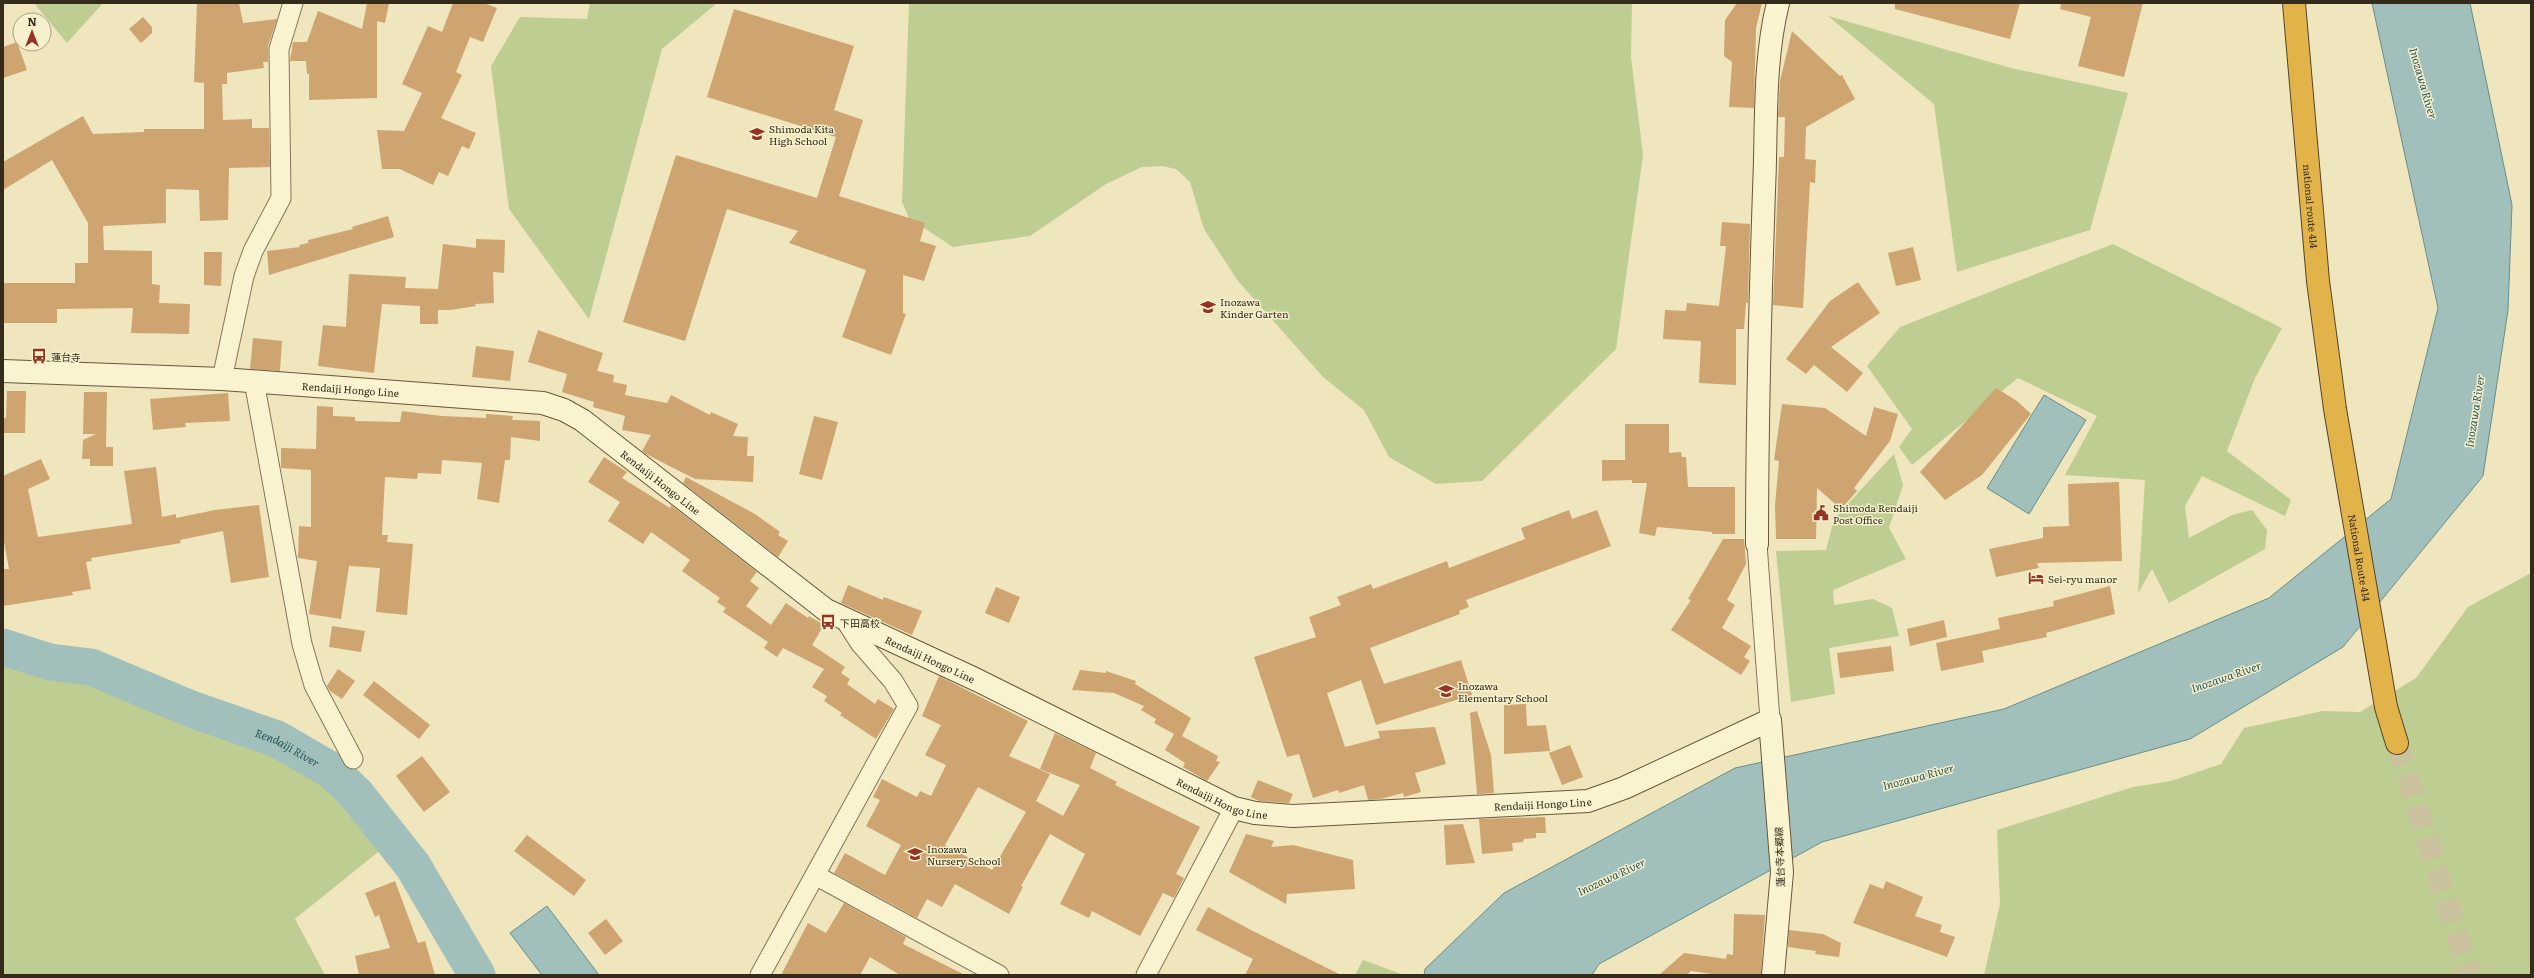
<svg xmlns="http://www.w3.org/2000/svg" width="2534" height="978" viewBox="0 0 2534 978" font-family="Literata,'Noto Sans JP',serif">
<rect width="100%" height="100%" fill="#efe6bd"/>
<path fill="#becd91" d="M 34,3 L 103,3 L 67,43 Z
M 590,3 L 717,3 L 662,49 L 589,319 L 509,209 L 491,66 L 520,17 L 587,19 Z
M 909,3 L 1632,3 L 1631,57 L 1643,155 L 1616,349 L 1482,481 L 1436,484 L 1389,457 L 1364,410 L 1323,377 L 1238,281 L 1204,229 L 1190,182 L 1176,169 L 1162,166 L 1142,167 L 1106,184 L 1030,236 L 953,247 L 909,218 L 902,202 Z
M 1828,16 L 2011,68 L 2128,93 L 2090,230 L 1957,272 L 1934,104 Z
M 2113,244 L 2282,328 L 2255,378 L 2227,451 L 2291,500 L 2285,516 L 2202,476 L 2185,506 L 2189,538 L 2232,515 L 2252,510 L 2267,530 L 2265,549 L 2169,603 L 2152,569 L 2138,593 L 2145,480 L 2065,475 L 2097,416 L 2018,378 L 1912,465 L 1899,447 L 1912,429 L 1867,366 L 1900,327 Z
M 1894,454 L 1903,485 L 1889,528 L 1906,559 L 1833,590 L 1834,605 L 1873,599 L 1892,608 L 1899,636 L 1829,648 L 1835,694 L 1791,702 L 1776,551 L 1826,550 L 1834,519 Z
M 2531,573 L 2531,975 L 1984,975 L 2000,904 L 1997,830 L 2133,787 L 2171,781 L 2221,764 L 2244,728 L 2323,711 L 2360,712 L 2416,678 L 2468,607 Z
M 3,659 L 187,715 L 288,755 L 337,793 L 383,848 L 295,919 L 325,975 L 3,975 Z
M 1363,960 L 1404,975 L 1355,975 Z"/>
<path fill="#a1c0bb" stroke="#688d89" d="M 2372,3 L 2470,3 L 2512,205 L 2508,310 L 2483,476 L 2343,647 L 2190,739 L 1822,842 L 1599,964 L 1592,975 L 1424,975 L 1425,969 L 1504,893 L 1735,768 L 2004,709 L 2269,598 L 2391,499 L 2438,308 Z
M 2044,395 L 2086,420 L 2029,514 L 1987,488 Z
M 547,906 L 599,975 L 542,975 L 510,933 Z"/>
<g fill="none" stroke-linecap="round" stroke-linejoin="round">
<path stroke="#a1c0bb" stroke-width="37" id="s1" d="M 3,647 L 50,662 L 91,667 L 191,709 L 277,739 L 332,771 L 356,794 L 413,866 L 477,975"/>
</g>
<path fill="#cea471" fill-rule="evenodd" d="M 197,3 L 239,3 L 243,23 L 277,19 L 268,46 L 268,62 L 263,62 L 264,68 L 227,73 L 227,84 L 222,84 L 223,120 L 252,119 L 252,128 L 269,128 L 270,167 L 229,168 L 228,220 L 200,221 L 199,190 L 166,189 L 166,223 L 103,226 L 104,250 L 152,251 L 152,284 L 160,285 L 159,303 L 190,304 L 189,334 L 131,333 L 133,308 L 57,309 L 57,323 L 3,323 L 3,283 L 75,283 L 75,263 L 88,263 L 88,223 L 52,160 L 3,190 L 3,162 L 83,116 L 93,134 L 144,132 L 144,129 L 204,129 L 204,83 L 194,82 Z
M 367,3 L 389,3 L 385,23 L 377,21 L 377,98 L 309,100 L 309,74 L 307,74 L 306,61 L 290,61 L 293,42 L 307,42 L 318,11 L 362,29 Z
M 453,3 L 484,3 L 497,8 L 483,42 L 470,37 L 456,72 L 462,75 L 441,118 L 476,133 L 469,149 L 462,146 L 448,176 L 439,172 L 433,185 L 400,169 L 382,169 L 377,130 L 404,131 L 422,93 L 402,84 L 428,26 L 442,32 Z
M 1737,3 L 1762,3 L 1756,28 L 1754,108 L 1729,107 L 1732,62 L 1724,56 L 1725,20 Z
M 1895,3 L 2020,3 L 2010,39 L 1895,9 Z
M 2061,3 L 2143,3 L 2124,77 L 2078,66 L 2091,17 L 2060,9 Z
M 734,9 L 854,46 L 834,110 L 863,120 L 839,196 L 925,223 L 920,241 L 936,246 L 924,281 L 903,275 L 903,313 L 906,314 L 891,355 L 842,337 L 866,270 L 789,243 L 798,231 L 727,209 L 685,341 L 623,322 L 676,155 L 817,198 L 836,137 L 707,97 Z
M 143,17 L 152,27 L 152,33 L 141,43 L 129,29 Z
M 1792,31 L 1840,76 L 1842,75 L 1855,99 L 1806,127 L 1805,159 L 1816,160 L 1815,183 L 1810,182 L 1803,308 L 1773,305 L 1779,157 L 1784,157 L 1785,117 L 1778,117 L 1780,81 Z
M 17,42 L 27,70 L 3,78 L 3,47 Z
M 388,216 L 394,237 L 269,275 L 267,251 L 300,247 L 299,245 L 308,243 L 308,240 L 353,229 L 352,227 Z
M 1722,222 L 1750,224 L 1748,303 L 1746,303 L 1744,329 L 1736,329 L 1736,385 L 1699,383 L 1701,341 L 1663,339 L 1665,310 L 1686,311 L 1687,303 L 1719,306 L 1726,246 L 1720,246 Z
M 476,239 L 505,240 L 504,273 L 493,272 L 494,303 L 475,304 L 476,306 L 450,310 L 438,310 L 438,324 L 420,324 L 420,306 L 382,304 L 374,373 L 318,366 L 323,325 L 346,327 L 349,274 L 406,277 L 405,288 L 438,289 L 443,244 L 476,248 Z
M 1913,247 L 1921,280 L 1896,286 L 1888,253 Z
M 204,252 L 222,252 L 221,286 L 204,285 Z
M 1858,282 L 1880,313 L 1831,347 L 1863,373 L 1847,392 L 1814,365 L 1806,374 L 1786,359 L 1830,301 Z
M 538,330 L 603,353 L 597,371 L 614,375 L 613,382 L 627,385 L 625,395 L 667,403 L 671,395 L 710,415 L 711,412 L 738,424 L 733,436 L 748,437 L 747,456 L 754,456 L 753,482 L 695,479 L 646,454 L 642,451 L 651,435 L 622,430 L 625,416 L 593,407 L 594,402 L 562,392 L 567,374 L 528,362 Z
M 253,338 L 282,341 L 280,371 L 250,369 Z
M 476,346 L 514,351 L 510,381 L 472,377 Z
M 1996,388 L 2017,401 L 2031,414 L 1982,475 L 1945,500 L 1920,472 Z
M 7,391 L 26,391 L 25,433 L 3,433 L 3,418 L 6,418 Z
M 84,392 L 107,392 L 106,447 L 113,447 L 113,466 L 90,466 L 90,459 L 82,459 L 83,440 L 96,434 L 83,434 Z
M 228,393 L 230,421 L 185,423 L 186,427 L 153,430 L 150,399 Z
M 1782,404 L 1825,408 L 1866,436 L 1874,407 L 1898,414 L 1890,441 L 1854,488 L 1857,491 L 1841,509 L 1817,488 L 1816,539 L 1776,539 L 1775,505 L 1779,461 L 1774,460 Z
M 317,406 L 333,407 L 333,416 L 355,417 L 355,421 L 400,422 L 402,411 L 442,416 L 486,418 L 486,414 L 513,416 L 512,420 L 540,421 L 540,441 L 511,437 L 510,460 L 505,460 L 499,503 L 477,499 L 482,463 L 442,460 L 441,474 L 418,473 L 417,479 L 385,477 L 382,535 L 388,535 L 387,542 L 413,544 L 407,615 L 376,612 L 380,568 L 349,566 L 341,619 L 309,614 L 317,561 L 298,558 L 299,526 L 311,527 L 311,470 L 281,468 L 281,448 L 316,449 Z
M 814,416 L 838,422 L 822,480 L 799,474 Z
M 1625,424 L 1669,424 L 1669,453 L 1681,452 L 1682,457 L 1686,457 L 1688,487 L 1735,487 L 1735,534 L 1712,534 L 1712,532 L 1657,527 L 1655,536 L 1639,533 L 1647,483 L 1632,483 L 1632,480 L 1602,481 L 1602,460 L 1625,460 Z
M 604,457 L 627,472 L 622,478 L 670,508 L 671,505 L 757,572 L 750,581 L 759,588 L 746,606 L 771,625 L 786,603 L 808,618 L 809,616 L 824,625 L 812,645 L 845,667 L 841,673 L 850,679 L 847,684 L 875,704 L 878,699 L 894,709 L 876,739 L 840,715 L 842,713 L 824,701 L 827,696 L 812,687 L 824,669 L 783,648 L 777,657 L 764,648 L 768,642 L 723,612 L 726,608 L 717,602 L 720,598 L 682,571 L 690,560 L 651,532 L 643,544 L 608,521 L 620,502 L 588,482 Z
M 41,459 L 50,479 L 28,489 L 38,537 L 132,524 L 124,471 L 156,467 L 162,517 L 176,514 L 176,518 L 215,510 L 259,505 L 269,577 L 231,583 L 223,531 L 180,540 L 181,543 L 91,558 L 92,561 L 86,562 L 91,589 L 72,592 L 73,595 L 3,606 L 3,569 L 9,569 L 3,537 L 3,476 Z
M 686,477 L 755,514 L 780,532 L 778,535 L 788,541 L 778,557 L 683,483 Z
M 2119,482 L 2122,561 L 2037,563 L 2039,568 L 1996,577 L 1989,549 L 2043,538 L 2043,527 L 2069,526 L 2068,484 Z
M 1569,510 L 1572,519 L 1597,510 L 1611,546 L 1466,600 L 1469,607 L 1459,611 L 1460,614 L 1370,648 L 1384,684 L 1461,660 L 1472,695 L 1376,725 L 1361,680 L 1327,693 L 1345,747 L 1380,738 L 1378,731 L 1435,727 L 1446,764 L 1415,773 L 1421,792 L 1404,797 L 1403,793 L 1380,799 L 1368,800 L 1364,785 L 1339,793 L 1338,790 L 1313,798 L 1299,754 L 1287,757 L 1254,657 L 1316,637 L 1309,617 L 1341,605 L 1337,597 L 1371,584 L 1373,589 L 1447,561 L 1449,568 L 1525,539 L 1521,528 Z
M 1723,539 L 1744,539 L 1746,564 L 1727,600 L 1735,605 L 1722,628 L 1751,646 L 1744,657 L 1750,661 L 1741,675 L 1671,630 L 1691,600 L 1688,599 Z
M 848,585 L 883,600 L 884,597 L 922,611 L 912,635 L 841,603 Z
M 2110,586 L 2115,614 L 2046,633 L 2047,637 L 1982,651 L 1984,662 L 1941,671 L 1936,643 L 2000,629 L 1998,618 L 2054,606 L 2053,601 Z
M 996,587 L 1020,597 L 1009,623 L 985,613 Z
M 1944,620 L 1947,637 L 1910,646 L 1907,629 Z
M 332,626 L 365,631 L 361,652 L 329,647 Z
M 1891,646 L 1894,671 L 1840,678 L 1837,653 Z
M 338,669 L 355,681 L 342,699 L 330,691 L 327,686 Z
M 1080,670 L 1106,673 L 1106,671 L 1136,681 L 1135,684 L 1191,718 L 1182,736 L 1218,756 L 1216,761 L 1220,762 L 1207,781 L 1183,767 L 1185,763 L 1165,750 L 1174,734 L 1154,723 L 1156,719 L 1141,710 L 1144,706 L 1114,693 L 1072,690 Z
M 939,676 L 1028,721 L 1009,756 L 1050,774 L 1036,801 L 1063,816 L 1080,785 L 1040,769 L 1055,733 L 1096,753 L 1090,768 L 1117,782 L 1115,785 L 1200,827 L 1176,874 L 1184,878 L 1174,898 L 1163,893 L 1140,936 L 1092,911 L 1089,918 L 1060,904 L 1085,854 L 1050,834 L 1021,886 L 1023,887 L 1009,914 L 955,884 L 942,907 L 927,899 L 917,918 L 834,873 L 845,853 L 885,875 L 901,845 L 866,826 L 880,800 L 873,797 L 882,779 L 917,797 L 920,791 L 931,796 L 946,765 L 925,755 L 941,725 L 922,716 ZM 978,787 L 1026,812 L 992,870 L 945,845 Z
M 374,681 L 430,725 L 419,739 L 363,695 Z
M 1526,704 L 1527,726 L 1546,725 L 1550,751 L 1504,754 L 1504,705 Z
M 1477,711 L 1491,755 L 1494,793 L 1477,794 L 1470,713 Z
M 1570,745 L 1583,777 L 1562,785 L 1549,753 Z
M 422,756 L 450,792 L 424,812 L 396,776 Z
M 1258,780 L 1293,794 L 1289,803 L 1259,801 L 1251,797 Z
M 1545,817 L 1546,833 L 1536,833 L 1536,838 L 1524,839 L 1523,842 L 1512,843 L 1513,851 L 1482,854 L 1479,819 Z
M 1463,824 L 1475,863 L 1446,865 L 1444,825 Z
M 1246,834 L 1274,841 L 1271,847 L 1293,845 L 1353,860 L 1355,889 L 1287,894 L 1286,904 L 1229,872 Z
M 527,835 L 586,880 L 574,896 L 514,851 Z
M 395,881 L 418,943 L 425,941 L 435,975 L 359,975 L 355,956 L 390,948 L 379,915 L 375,917 L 365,893 Z
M 1886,881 L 1923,897 L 1915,916 L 1942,925 L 1940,932 L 1955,937 L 1947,957 L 1853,923 L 1870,884 L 1883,889 Z
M 844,903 L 906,937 L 903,944 L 965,975 L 900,975 L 870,957 L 860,975 L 781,975 L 808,923 L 826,933 Z
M 1208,907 L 1251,930 L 1341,975 L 1245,975 L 1253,959 L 1196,930 Z
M 1734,914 L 1765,915 L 1761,975 L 1719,975 L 1691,971 L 1687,975 L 1659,975 L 1684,953 L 1726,959 L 1727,954 L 1733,955 Z
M 606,919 L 623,941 L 605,955 L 588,933 Z
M 1789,930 L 1823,934 L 1841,943 L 1839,957 L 1815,954 L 1816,951 L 1788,947 Z"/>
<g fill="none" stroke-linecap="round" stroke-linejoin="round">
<path stroke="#cac19d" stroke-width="22" stroke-dasharray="22 11" stroke-linecap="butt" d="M 2397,743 L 2470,975"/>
<g stroke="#877656" stroke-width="21">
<path id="street" d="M 222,379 L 244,276 L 253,251 L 281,198 L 279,49 L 293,3
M 254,381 L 302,644 L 314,685 L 353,759
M 1757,544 L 1770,720
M 815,875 L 999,975
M 760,975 L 908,706 L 893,681 L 860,643 L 844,618
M 1146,975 L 1234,808"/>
</g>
<g stroke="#685739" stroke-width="24">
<g id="secondary">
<path id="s2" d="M 3,371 L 222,379 L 543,403 L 564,410 L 582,420 L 826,610 L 977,680 L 1234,808 L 1255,813 L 1293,816 L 1588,801 L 1624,788 L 1770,720 L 1782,872 L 1773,975"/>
<path d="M 1757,544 C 1757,426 1760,308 1764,190 C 1767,128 1763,63 1778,3"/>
</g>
</g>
<g stroke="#54432a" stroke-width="24">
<g id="highway">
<path id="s3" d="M 2294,3 L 2318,281 L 2335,409 L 2386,707 L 2397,743"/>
</g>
</g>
<use href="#street" stroke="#faf3d0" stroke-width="19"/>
<use href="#secondary" stroke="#faf3d0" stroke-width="22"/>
<use href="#highway" stroke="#e2b349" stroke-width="22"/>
</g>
<defs>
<g id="school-bare" transform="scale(1.2)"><path d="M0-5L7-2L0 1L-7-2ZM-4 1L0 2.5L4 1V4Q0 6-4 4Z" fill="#973324" stroke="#f6f0cc" stroke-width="2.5" paint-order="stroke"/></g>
<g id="bus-bare" transform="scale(1.2)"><path d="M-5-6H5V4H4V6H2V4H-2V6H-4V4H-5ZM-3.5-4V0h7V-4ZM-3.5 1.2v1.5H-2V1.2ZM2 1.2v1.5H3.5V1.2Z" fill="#973324" stroke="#f6f0cc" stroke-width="2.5" paint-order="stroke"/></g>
<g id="civic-bare" transform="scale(1.2)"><path d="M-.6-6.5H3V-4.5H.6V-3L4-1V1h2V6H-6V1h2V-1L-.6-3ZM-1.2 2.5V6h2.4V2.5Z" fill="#973324" stroke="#f6f0cc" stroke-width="2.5" paint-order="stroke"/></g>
<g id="hotel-bare" transform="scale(1.2)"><path d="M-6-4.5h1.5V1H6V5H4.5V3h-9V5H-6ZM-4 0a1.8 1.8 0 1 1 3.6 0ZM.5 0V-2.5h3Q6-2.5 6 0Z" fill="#973324" stroke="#f6f0cc" stroke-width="2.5" paint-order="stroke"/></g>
</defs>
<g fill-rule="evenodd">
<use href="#school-bare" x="757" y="134"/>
<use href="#school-bare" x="1208" y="307"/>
<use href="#bus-bare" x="39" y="356"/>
<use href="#civic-bare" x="1821" y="513"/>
<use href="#hotel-bare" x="2036" y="578"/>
<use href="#bus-bare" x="828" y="622"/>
<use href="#school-bare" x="1446" y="691"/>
<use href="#school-bare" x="915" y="854"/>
</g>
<g text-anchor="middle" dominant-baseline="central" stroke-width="3" stroke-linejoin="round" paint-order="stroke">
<g font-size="10" fill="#352b1b" stroke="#f6f0cc" text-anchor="start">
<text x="769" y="128">Shimoda Kita<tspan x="769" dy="12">High School</tspan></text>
<text x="1220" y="301">Inozawa<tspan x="1220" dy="12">Kinder Garten</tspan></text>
<text x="51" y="356">蓮台寺</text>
<text x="1833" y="507">Shimoda Rendaiji<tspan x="1833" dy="12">Post Office</tspan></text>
<text x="2048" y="578">Sei-ryu manor</text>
<text x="840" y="622">下田高校</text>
<text x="1458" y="685">Inozawa<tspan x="1458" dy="12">Elementary School</tspan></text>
<text x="927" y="848">Inozawa<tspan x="927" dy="12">Nursery School</tspan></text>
</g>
<g font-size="10" fill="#352b1b" stroke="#f6f0cc">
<text stroke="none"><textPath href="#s3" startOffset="204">national route 414</textPath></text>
<text stroke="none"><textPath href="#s2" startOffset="348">Rendaiji Hongo Line</textPath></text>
<text stroke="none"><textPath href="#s2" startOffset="684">Rendaiji Hongo Line</textPath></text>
<text stroke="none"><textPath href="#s3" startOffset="559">National Route 414</textPath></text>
<text stroke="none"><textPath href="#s2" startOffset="1008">Rendaiji Hongo Line</textPath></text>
<text stroke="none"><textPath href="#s2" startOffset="1332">Rendaiji Hongo Line</textPath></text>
<text stroke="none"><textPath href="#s2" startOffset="1656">Rendaiji Hongo Line</textPath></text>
<text transform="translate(1779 857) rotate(-92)">蓮台寺本郷線</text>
</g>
<g font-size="11" font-style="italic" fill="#2a5356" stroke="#f6f0cc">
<text transform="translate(2424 83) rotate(74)">Inozawa River</text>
<text transform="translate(2474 411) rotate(-81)">Inozawa River</text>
<text transform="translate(2226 676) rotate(-19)">Inozawa River</text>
<text stroke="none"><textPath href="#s1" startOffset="303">Rendaiji River</textPath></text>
<text transform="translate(1918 776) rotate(-15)">Inozawa River</text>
<text transform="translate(1611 876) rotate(-25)">Inozawa River</text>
</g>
</g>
<rect width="2534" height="978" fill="none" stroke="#352b1b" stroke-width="8"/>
<g transform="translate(32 32)"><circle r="19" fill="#f6f0cc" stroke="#a9a185"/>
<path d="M0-3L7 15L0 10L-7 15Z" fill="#973324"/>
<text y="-6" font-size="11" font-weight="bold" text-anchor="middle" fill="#352b1b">N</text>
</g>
</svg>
